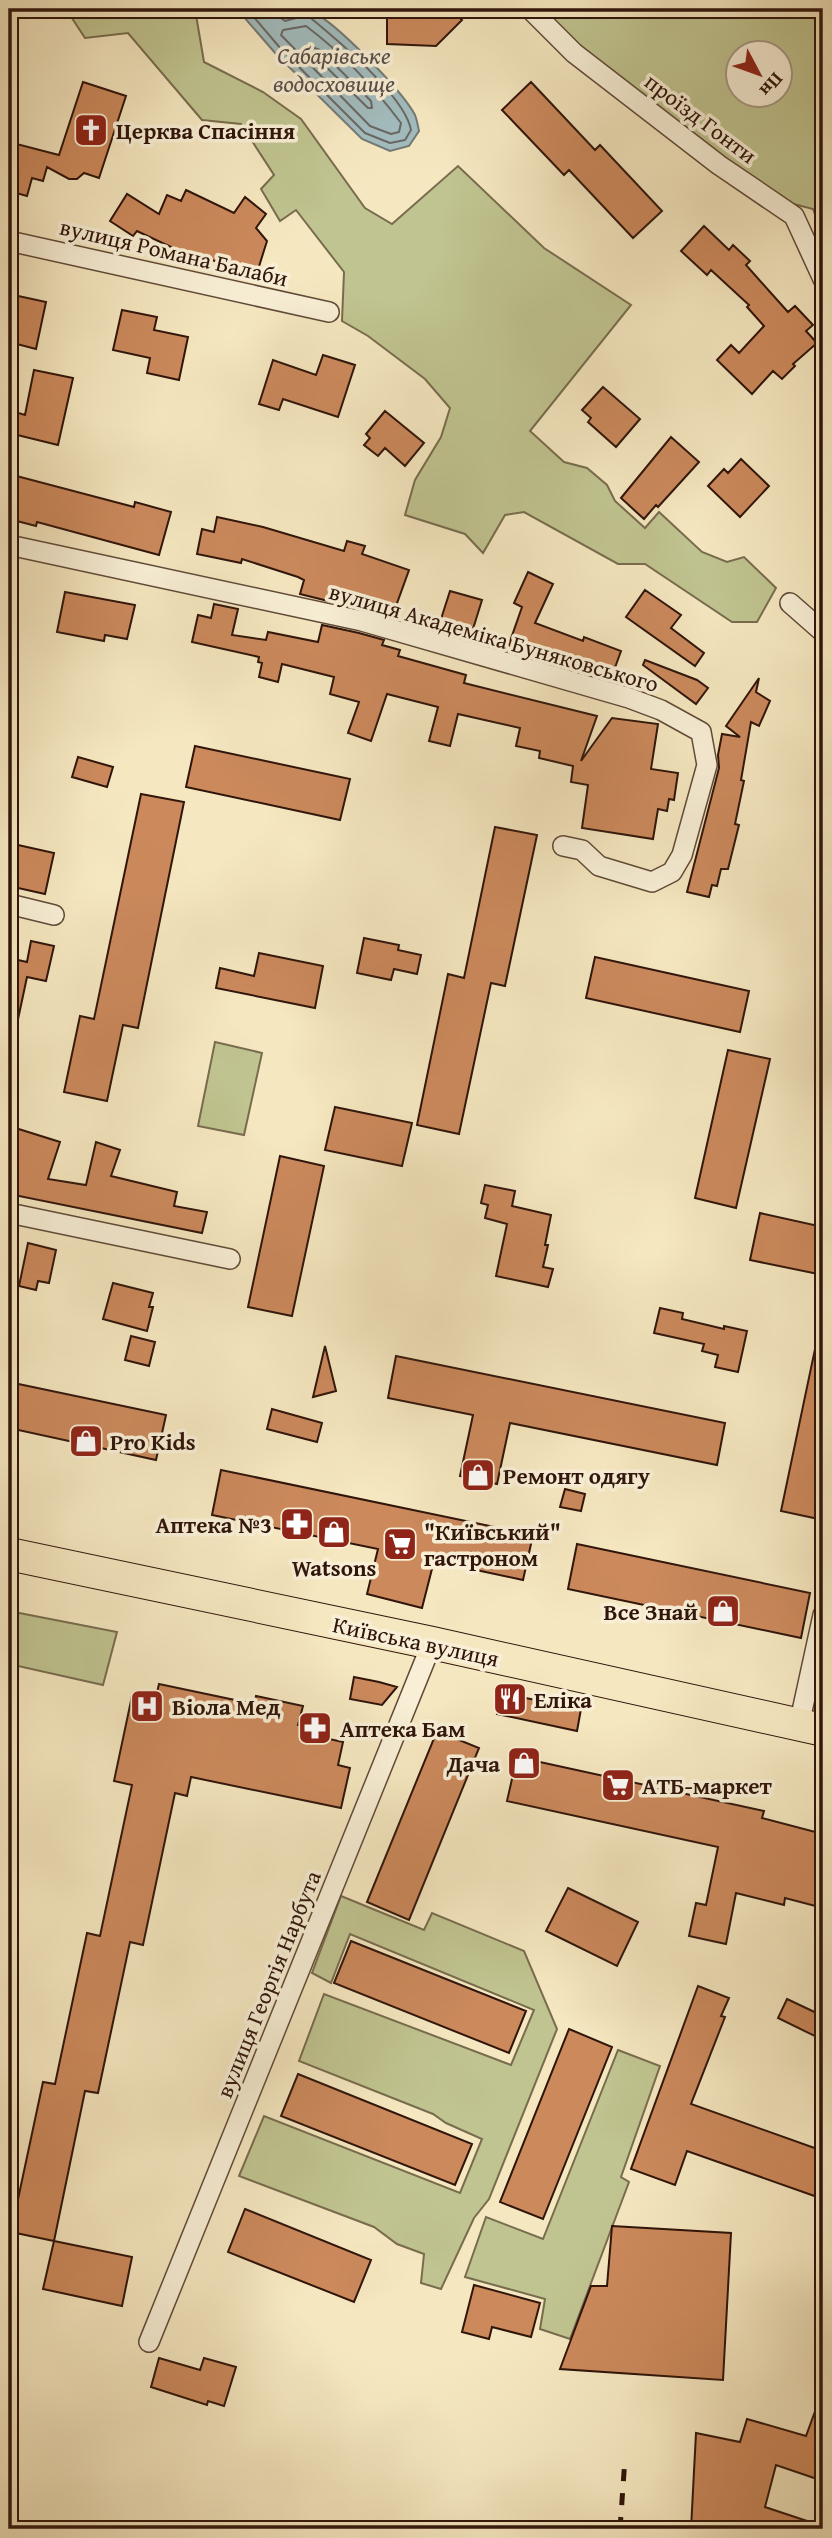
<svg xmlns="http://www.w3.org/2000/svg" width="832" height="2538" viewBox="0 0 832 2538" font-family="'Gentium Book Plus',serif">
<rect width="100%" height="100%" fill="#f5e7c0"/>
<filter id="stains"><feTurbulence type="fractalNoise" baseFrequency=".00286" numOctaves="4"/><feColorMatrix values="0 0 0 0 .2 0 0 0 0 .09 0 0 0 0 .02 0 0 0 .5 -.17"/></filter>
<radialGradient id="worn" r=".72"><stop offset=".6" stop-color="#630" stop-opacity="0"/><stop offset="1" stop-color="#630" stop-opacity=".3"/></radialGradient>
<path fill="#c0c490" stroke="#786c4e" stroke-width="2" fill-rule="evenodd" d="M 66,9 L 195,9 L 204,62 L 263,92 L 301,119 L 365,208 L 392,224 L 458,166 L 544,248 L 631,305 L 530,431 L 564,462 L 587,468 L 607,485 L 615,501 L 645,528 L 659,512 L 702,552 L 727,562 L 744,557 L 776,588 L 757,622 L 732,622 L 645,564 L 618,564 L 524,512 L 505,515 L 483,553 L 465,534 L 405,515 L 415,480 L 441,437 L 450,408 L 425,379 L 368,336 L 342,321 L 344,272 L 296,210 L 280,221 L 261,189 L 274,175 L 241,124 L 202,120 L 128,33 L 85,38 Z
M 530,9 L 823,9 L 823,236 L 813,209 L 767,197 ZM 738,52 L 780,52 L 780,94 L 738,94 Z
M 215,1042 L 262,1053 L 244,1135 L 198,1126 Z
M 9,1611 L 117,1632 L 103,1685 L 9,1664 Z
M 341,1896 L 424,1930 L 432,1913 L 524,1951 L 557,2029 L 489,2199 L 474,2218 L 441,2289 L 421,2283 L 424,2254 L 397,2244 L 374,2227 L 239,2176 L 264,2116 L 460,2193 L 482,2139 L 446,2123 L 433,2114 L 299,2061 L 324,1994 L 511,2065 L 534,2010 L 350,1934 L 331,1983 L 312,1973 Z
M 618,2050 L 660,2066 L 621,2177 L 629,2182 L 570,2339 L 540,2329 L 545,2299 L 465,2277 L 486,2217 L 543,2239 Z"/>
<path fill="#a2bcbe" stroke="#747976" stroke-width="2" d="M 237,9 L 281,9 L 287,15 C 297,12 302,7 312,12 C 335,21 403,92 415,115 C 417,120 418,126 419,131 L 409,146 L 390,151 L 362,139 L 276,54 Z"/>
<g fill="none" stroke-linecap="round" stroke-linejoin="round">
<path stroke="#696864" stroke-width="2" d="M 247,9 L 281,49 L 365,133 L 390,143 L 405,140 L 411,130 C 405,96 334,37 307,15 L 285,21 L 278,16 L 277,9
M 306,26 C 342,53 374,87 401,123 L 399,132 L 391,134 L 370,126 L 281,35 L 283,30 Z
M 312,47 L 320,50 L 371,101 L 372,108 L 368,108 L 311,52 Z"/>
</g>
<path fill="#cb895c" stroke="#30150b" stroke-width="2" d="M 416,9 L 450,9 L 462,20 L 436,46 L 387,44 L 387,12 L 416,15 Z
M 83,82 L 126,96 L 99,178 L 84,173 L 77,179 L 69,179 L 47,167 L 43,181 L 32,178 L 27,196 L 9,191 L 9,142 L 59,155 Z
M 531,82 L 595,150 L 600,145 L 662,211 L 633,238 L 569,170 L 564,175 L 502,110 Z
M 186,190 L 234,213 L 245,197 L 266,214 L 256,228 L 267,241 L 256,276 L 190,252 L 188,255 L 137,231 L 133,236 L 110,221 L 127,194 L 159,214 L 167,195 L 181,201 Z
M 704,226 L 729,250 L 733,245 L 750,261 L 746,265 L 788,312 L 795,306 L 813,325 L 806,331 L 817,343 L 793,364 L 795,366 L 782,379 L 773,371 L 752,394 L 717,360 L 731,345 L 739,353 L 764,326 L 747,307 L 749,305 L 711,270 L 707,275 L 681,251 Z
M 9,294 L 46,302 L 36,349 L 9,342 Z
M 122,310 L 157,317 L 154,330 L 188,337 L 179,380 L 147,373 L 150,358 L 113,350 Z
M 323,355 L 355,365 L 338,417 L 283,399 L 279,410 L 259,404 L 273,360 L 316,375 Z
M 34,370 L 73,378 L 58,445 L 9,433 L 12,411 L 25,415 Z
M 603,387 L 640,419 L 616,447 L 588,422 L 591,418 L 582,410 Z
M 385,411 L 424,443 L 405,466 L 385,448 L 378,456 L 364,445 L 370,438 L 366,434 Z
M 671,437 L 699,462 L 658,507 L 656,505 L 644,519 L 621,498 Z
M 741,459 L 769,486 L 740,517 L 708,486 L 724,469 L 728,473 Z
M 9,474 L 134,507 L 135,502 L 171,512 L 159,555 L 37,522 L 36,526 L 9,519 Z
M 217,517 L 263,527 L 344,551 L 347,541 L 365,546 L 362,554 L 409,570 L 392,617 L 300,594 L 304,580 L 298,577 L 242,559 L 241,563 L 197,554 L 202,529 L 214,532 Z
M 528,572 L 553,584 L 535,623 L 583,641 L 584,637 L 621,651 L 613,673 L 560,653 L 559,657 L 524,645 L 520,654 L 507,650 L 522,607 L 514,603 Z
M 645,590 L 681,615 L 671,628 L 704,653 L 695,666 L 626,617 Z
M 450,591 L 482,600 L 473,629 L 441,619 Z
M 65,592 L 135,605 L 127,639 L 105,635 L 104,641 L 57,632 Z
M 214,604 L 238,609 L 232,635 L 266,640 L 268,632 L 318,642 L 322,625 L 359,633 L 384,640 L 382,645 L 400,650 L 398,656 L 466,675 L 464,683 L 597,716 L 581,761 L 612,718 L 658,724 L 651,769 L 678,773 L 674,800 L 669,799 L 667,811 L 658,809 L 653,839 L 582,828 L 588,785 L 571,782 L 573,766 L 539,758 L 540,751 L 516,746 L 520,728 L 458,714 L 450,746 L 429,741 L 438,707 L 387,694 L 371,741 L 348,733 L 359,702 L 330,694 L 334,677 L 282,664 L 278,682 L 259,677 L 262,663 L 258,662 L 259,657 L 192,642 L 198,615 L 211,618 Z
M 645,660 L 697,680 L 708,688 L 696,704 L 643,665 Z
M 759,678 L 756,692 L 770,701 L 759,726 L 751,722 L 741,780 L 744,781 L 735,824 L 739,825 L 728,869 L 721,869 L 717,886 L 712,885 L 709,897 L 687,892 L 719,768 L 718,755 L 722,734 L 740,737 L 726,726 Z
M 195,746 L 350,779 L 340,820 L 186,787 Z
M 78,757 L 113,767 L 107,787 L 72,777 Z
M 141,794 L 184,802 L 138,1028 L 123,1025 L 107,1101 L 64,1092 L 80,1016 L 94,1019 Z
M 495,827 L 537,835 L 505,986 L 491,983 L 459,1134 L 417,1125 L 448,974 L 464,978 Z
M 9,843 L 54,853 L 45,894 L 9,886 Z
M 364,938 L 399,945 L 398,950 L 421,955 L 417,974 L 394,969 L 391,980 L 357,973 Z
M 31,941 L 54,946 L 46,981 L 27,977 L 17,1024 L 9,1023 L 9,958 L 27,962 Z
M 259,953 L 323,966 L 315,1008 L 216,988 L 220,968 L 254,976 Z
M 595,957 L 749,991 L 740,1032 L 586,998 Z
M 728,1050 L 770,1059 L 736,1208 L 695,1198 Z
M 335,1107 L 412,1123 L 402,1166 L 325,1150 Z
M 9,1126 L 60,1142 L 48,1179 L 86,1185 L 96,1142 L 120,1150 L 111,1176 L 177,1192 L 174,1206 L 207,1212 L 202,1233 L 9,1194 Z
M 280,1156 L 324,1166 L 292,1316 L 248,1307 Z
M 485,1185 L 515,1191 L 512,1206 L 551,1215 L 545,1245 L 548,1245 L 543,1267 L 553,1269 L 548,1287 L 496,1276 L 507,1224 L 485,1218 L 488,1205 L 481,1203 Z
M 760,1213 L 823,1227 L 823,1275 L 750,1260 Z
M 28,1243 L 56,1250 L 49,1283 L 38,1281 L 36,1290 L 19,1286 Z
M 113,1283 L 153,1293 L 149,1307 L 153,1307 L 147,1331 L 103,1319 Z
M 660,1308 L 683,1313 L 682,1319 L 724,1329 L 724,1326 L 747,1331 L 738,1372 L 715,1367 L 718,1355 L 702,1351 L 704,1344 L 654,1333 Z
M 131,1336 L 155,1342 L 149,1366 L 125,1360 Z
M 325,1346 L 336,1391 L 313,1397 Z
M 815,1349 L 823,1350 L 823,1520 L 781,1511 Z
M 396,1356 L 725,1423 L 717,1465 L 510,1423 L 497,1484 L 460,1476 L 473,1415 L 388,1398 Z
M 9,1382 L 166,1415 L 156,1460 L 9,1428 Z
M 272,1409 L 322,1423 L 317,1442 L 267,1429 Z
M 221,1470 L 533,1535 L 523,1580 L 434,1561 L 422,1608 L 367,1594 L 378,1549 L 212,1515 Z
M 565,1489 L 585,1494 L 581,1511 L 560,1507 Z
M 577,1544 L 810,1593 L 801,1638 L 568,1589 Z
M 354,1677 L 379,1682 L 397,1687 L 382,1705 L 350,1699 Z
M 159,1684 L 254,1704 L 256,1696 L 303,1706 L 298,1725 L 312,1728 L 311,1735 L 343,1742 L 338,1765 L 350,1768 L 341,1808 L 191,1777 L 187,1796 L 175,1793 L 143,1945 L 130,1942 L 98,2093 L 85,2091 L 54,2241 L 11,2232 L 43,2082 L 55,2084 L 87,1933 L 100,1936 L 132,1785 L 114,1781 L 132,1696 L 155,1701 Z
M 501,1693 L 581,1709 L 577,1731 L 497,1714 Z
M 437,1731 L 479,1748 L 409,1920 L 367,1902 Z
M 517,1757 L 764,1811 L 762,1818 L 823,1834 L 823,1908 L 785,1898 L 784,1905 L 736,1893 L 726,1944 L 689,1936 L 696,1903 L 706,1905 L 718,1847 L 507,1801 Z
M 568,1888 L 638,1922 L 617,1966 L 546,1931 Z
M 351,1941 L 526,2011 L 509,2053 L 334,1983 Z
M 698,1986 L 729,1998 L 721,2016 L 725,2017 L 691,2104 L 823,2151 L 823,2199 L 687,2151 L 675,2185 L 631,2169 Z
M 787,1999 L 823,2016 L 823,2040 L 778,2018 Z
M 569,2029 L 612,2047 L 543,2219 L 500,2202 Z
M 298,2074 L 472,2144 L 455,2185 L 281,2116 Z
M 245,2209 L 371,2260 L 354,2302 L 228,2252 Z
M 612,2226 L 731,2233 L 723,2380 L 560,2369 L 591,2286 L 607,2286 Z
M 54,2241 L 132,2257 L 122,2306 L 43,2289 Z
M 474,2285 L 540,2303 L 531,2337 L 492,2327 L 489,2339 L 462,2332 Z
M 159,2358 L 200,2370 L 204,2358 L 236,2367 L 224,2406 L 208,2401 L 207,2405 L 151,2387 Z
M 821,2395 L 823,2396 L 823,2481 L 776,2465 L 765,2507 L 822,2526 L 821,2529 L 691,2529 L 696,2433 L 740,2442 L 747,2419 L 806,2436 Z"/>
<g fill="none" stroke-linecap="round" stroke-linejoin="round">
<g stroke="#614a38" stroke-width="22">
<path id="street" d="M 530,9 L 574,53 L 719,165 L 794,216 L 823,279
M 9,241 L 329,312
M 9,545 L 362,621 L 629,698 L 661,710 L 701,732 L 707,765 L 682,855 L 672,872 L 652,882 L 599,866 L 582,850 L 563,846
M 790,603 L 823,632
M 9,904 L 54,915
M 9,1213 L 230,1259
M 799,1725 L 823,1615
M 149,2342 L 432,1643"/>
</g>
<g stroke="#30150b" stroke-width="34">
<path id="primary" d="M 9,1554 L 432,1643 L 823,1730"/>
</g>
<use href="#street" stroke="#f8efd6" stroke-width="19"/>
<use href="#primary" stroke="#f5e7c0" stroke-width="32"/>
<path stroke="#30150b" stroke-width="5" stroke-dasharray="12 12" stroke-linecap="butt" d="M 230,2529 L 230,2528
M 620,2529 L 625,2458"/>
</g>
<defs>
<g id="church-square" transform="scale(1.75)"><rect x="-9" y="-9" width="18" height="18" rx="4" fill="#8f2418" stroke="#f8efd6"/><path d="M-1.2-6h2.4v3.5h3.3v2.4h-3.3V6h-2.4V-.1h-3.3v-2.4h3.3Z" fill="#fff"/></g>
<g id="shop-square" transform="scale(1.75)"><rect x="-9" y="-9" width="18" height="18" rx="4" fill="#8f2418" stroke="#f8efd6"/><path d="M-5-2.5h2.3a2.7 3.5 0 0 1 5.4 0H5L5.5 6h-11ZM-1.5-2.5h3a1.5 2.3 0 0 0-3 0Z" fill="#fff"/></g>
<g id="pharmacy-square" transform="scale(1.75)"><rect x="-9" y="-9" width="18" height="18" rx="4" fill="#8f2418" stroke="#f8efd6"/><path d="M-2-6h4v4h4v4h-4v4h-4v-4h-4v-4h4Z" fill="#fff"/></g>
<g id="supermarket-square" transform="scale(1.75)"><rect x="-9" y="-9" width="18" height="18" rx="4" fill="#8f2418" stroke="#f8efd6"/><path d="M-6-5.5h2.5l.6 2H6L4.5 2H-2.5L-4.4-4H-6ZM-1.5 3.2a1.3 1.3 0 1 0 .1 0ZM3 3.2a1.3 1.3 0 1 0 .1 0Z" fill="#fff"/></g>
<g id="restaurant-square" transform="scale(1.75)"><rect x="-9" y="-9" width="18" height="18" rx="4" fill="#8f2418" stroke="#f8efd6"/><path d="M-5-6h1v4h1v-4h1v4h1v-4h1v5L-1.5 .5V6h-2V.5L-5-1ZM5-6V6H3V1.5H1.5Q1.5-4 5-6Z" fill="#fff"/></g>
<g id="hospital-square" transform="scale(1.75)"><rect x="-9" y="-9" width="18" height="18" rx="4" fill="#8f2418" stroke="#f8efd6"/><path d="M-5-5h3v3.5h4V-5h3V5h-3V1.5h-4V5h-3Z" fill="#fff"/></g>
</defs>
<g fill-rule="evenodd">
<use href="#church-square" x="91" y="130"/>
<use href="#shop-square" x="86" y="1441"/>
<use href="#shop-square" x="478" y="1475"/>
<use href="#pharmacy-square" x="297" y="1524"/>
<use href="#shop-square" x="334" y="1532"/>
<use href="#supermarket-square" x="400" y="1544"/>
<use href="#shop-square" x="723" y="1611"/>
<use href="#restaurant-square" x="510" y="1699"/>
<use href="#hospital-square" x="147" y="1706"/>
<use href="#pharmacy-square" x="315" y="1728"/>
<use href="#shop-square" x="524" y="1763"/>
<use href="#supermarket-square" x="618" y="1785"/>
</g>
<g text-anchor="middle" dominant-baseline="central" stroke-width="7" stroke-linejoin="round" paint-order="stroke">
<g font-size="23" fill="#30150b" stroke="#f8efd6">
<text transform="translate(701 118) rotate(37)">проїзд Гонти</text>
<text transform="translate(174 252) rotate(13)">вулиця Романа Балаби</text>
<text transform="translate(494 637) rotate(16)">вулиця Академіка Буняковського</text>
<text transform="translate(416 1641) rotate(12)">Київська вулиця</text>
<text transform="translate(268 1984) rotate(-68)">вулиця Георгія Нарбута</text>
</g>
<g font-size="23" font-weight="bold" fill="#30150b" stroke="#f8efd6" text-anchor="start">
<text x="116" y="130">Церква Спасіння</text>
<text x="110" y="1441">Pro Kids</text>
<text x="503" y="1475">Ремонт одягу</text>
<text x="272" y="1524" text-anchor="end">Аптека №3</text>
<text x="424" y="1531">"Київський"<tspan x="424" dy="26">гастроном</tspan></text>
<text x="334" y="1567" text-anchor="middle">Watsons</text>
<text x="698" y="1611" text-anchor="end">Все Знай</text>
<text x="534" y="1699">Еліка</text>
<text x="172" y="1706">Віола Мед</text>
<text x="340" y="1728">Аптека Бам</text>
<text x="500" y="1763" text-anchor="end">Дача</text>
<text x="642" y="1785">АТБ-маркет</text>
</g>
<g font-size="24" font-style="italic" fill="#584f4a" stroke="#f8efd6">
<text x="334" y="55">Сабарівське<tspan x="334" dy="28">водосховище</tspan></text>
</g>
</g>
<rect width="832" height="2538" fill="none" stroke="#f5e7c0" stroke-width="35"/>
<rect x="10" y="10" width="811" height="2517" fill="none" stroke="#30150b" stroke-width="3.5"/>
<rect x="18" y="18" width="797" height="2503" fill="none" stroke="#30150b" stroke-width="2"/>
<g transform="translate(759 74) rotate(131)"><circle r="33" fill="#f8efd6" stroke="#a89885" stroke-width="2"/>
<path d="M0-5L12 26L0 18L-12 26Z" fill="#8f2418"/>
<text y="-10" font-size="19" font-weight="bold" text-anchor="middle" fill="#30150b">Пн</text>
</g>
<rect width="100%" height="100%" filter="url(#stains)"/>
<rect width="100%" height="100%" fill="url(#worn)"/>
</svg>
